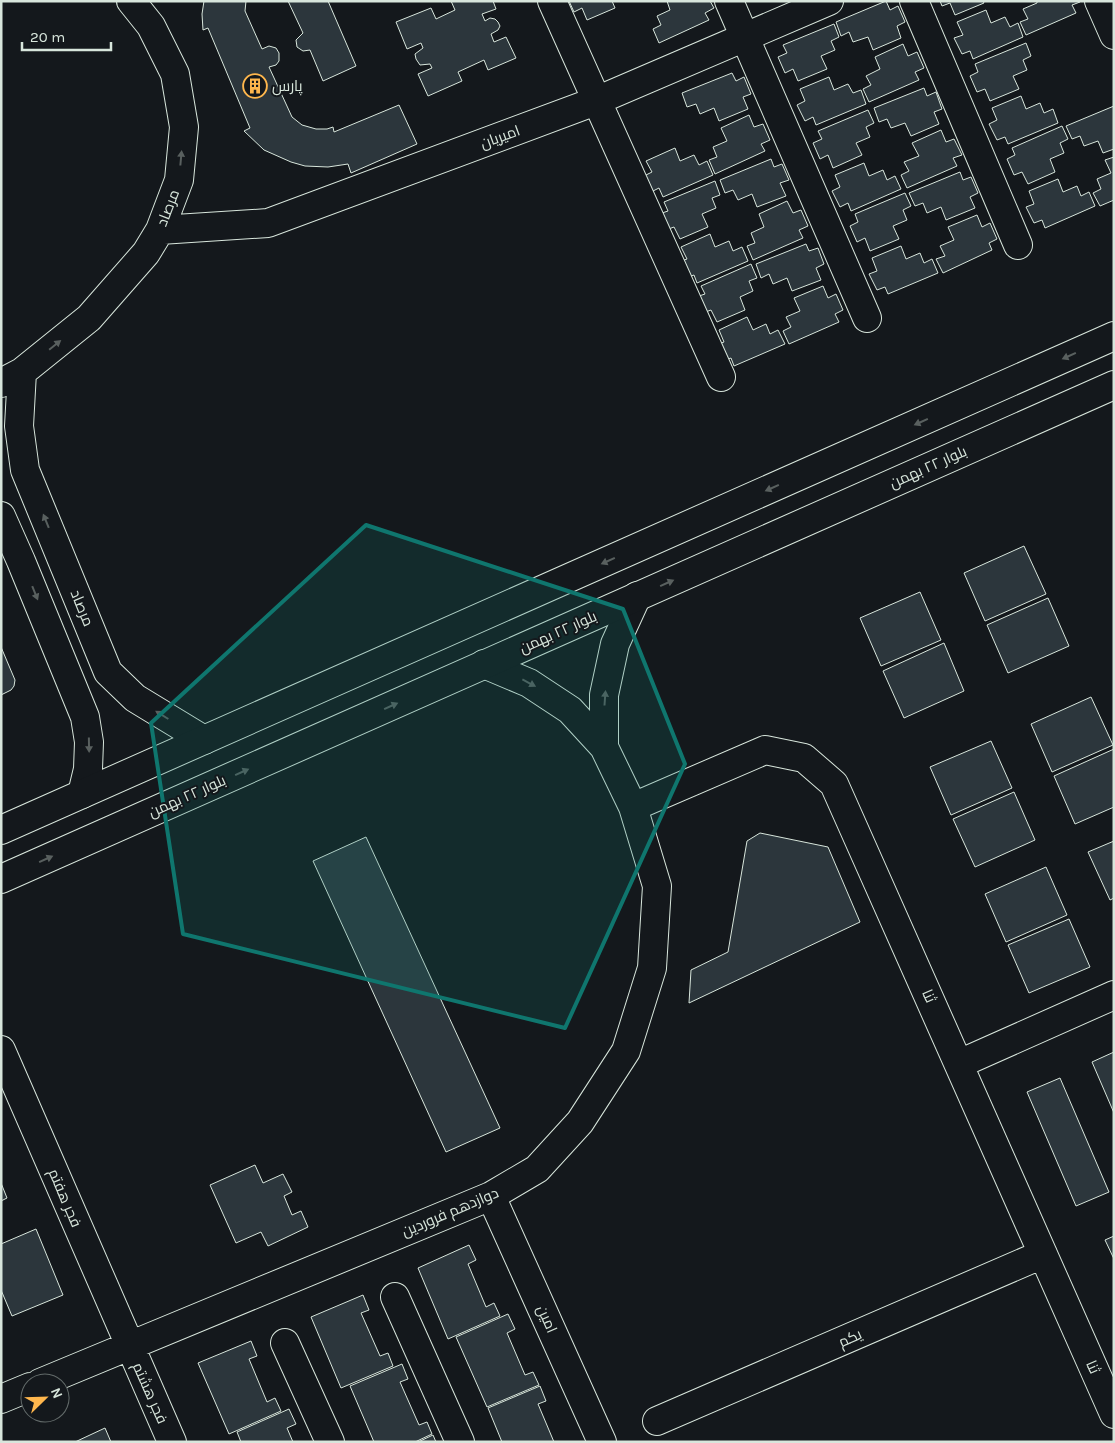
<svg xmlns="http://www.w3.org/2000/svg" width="1115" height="1443" viewBox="0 0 1115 1443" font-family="Karla,Cairo,sans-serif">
<rect width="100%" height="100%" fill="#14181c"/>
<path fill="#2c363c" stroke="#d8e6dc" d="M 204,1 L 246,1 L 245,11 L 262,49 L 269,46 L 276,48 L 279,53 L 279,61 L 276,65 L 269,67 L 292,117 L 302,125 L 316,129 L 327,129 L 333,127 L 334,132 L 399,105 L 417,144 L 351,173 L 348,164 L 328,167 L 305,166 L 291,162 L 264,150 L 244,131 L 250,128 L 208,28 L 203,30 L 202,14 Z
M 288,1 L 328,1 L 356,66 L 323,81 L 310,50 L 303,51 L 297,47 L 296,40 L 303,33 Z
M 451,1 L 493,1 L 496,9 L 482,14 L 485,21 L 490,18 L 495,19 L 498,22 L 500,26 L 498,30 L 491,34 L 494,42 L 506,37 L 516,58 L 488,70 L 484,60 L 458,72 L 462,81 L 428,96 L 418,74 L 432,68 L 430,64 L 420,65 L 416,59 L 415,54 L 423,48 L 421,43 L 407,49 L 396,22 L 431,8 L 436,19 L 455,10 Z
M 569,1 L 612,1 L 615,8 L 587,20 L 582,8 L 574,12 Z
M 667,1 L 710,1 L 714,8 L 705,13 L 709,20 L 659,43 L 653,29 L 661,25 L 657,16 L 670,10 Z
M 886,1 L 890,10 L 898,6 L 905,22 L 897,26 L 901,38 L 873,50 L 868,37 L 853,42 L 849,32 L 841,36 L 836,22 Z
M 940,1 L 983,1 L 984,3 L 955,15 L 950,3 L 942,6 Z
M 1037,1 L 1080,1 L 1080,2 L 1072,5 L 1076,13 L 1026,35 L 1020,22 L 1028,19 L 1023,9 L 1037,3 Z
M 986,10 L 991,23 L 1005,17 L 1010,27 L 1018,23 L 1023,37 L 973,59 L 970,51 L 962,54 L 954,38 L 963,35 L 957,22 Z
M 834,24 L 839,37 L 831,41 L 835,50 L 821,56 L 827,69 L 798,81 L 793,69 L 785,73 L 778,57 L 787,53 L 783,45 Z
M 1026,43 L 1031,56 L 1023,60 L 1027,70 L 1013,76 L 1019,89 L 990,101 L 985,89 L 977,92 L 970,76 L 978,72 L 975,64 Z
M 903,44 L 908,56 L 917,52 L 924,68 L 915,72 L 919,80 L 869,102 L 863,89 L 871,85 L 866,76 L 880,69 L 875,57 Z
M 732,73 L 736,81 L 744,77 L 751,94 L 743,97 L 748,109 L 719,121 L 714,108 L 700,114 L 696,104 L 687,107 L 682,93 Z
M 829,77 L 834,90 L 848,84 L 853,93 L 861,90 L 866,104 L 816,125 L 813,117 L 805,121 L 797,105 L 805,101 L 800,89 Z
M 924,88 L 927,96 L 936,92 L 942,109 L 934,112 L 939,124 L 911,136 L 905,123 L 891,128 L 887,119 L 879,122 L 874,108 Z
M 1021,96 L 1026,109 L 1040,103 L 1044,113 L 1053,109 L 1058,123 L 1008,144 L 1005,137 L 997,140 L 989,124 L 997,120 L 992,108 Z
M 1114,106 L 1114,149 L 1103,153 L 1098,141 L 1084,146 L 1080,136 L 1072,139 L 1066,126 Z
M 868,110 L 874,123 L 866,127 L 870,137 L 856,143 L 862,155 L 833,168 L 828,155 L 820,159 L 813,143 L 822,139 L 818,131 Z
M 749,115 L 754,127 L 763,124 L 770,140 L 761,144 L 765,151 L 715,174 L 709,160 L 717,157 L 713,147 L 727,141 L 721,128 Z
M 1062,126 L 1068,139 L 1060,143 L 1064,153 L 1050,159 L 1055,172 L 1028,184 L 1022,172 L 1014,175 L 1007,159 L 1015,155 L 1012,148 Z
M 941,130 L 946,142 L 954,139 L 962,155 L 953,158 L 957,166 L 907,188 L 901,175 L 909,171 L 904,162 L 919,156 L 912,143 Z
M 675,148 L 680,161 L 694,155 L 699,165 L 707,161 L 713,175 L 663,197 L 659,188 L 651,192 L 644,176 L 652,172 L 646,161 Z
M 1114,157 L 1114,200 L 1100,206 L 1093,193 L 1101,189 L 1097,179 L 1111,173 L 1105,160 Z
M 771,159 L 774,167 L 782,164 L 789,180 L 780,183 L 786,196 L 757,207 L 752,194 L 738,200 L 733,190 L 725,193 L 720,180 Z
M 864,163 L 869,176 L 883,170 L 887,180 L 895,176 L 901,189 L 851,211 L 848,203 L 840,207 L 832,191 L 840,187 L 835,175 Z
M 960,172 L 963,180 L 971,177 L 978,193 L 970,197 L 975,208 L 946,220 L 941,207 L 927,213 L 923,203 L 915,206 L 909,193 Z
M 1058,179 L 1063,192 L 1077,186 L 1081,196 L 1089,192 L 1095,206 L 1045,228 L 1042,220 L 1034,223 L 1026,207 L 1034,204 L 1029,191 Z
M 715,181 L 720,195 L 712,198 L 716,208 L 702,214 L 708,227 L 680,239 L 674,227 L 666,230 L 659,214 L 668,211 L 664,202 Z
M 905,193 L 911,206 L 903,210 L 907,220 L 893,226 L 899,239 L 870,251 L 865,238 L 857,242 L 850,226 L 858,222 L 855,214 Z
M 787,201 L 793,213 L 801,210 L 808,226 L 799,230 L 803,238 L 753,260 L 747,246 L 755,243 L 751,233 L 764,227 L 759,214 Z
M 977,215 L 982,227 L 990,223 L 997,239 L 989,243 L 992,250 L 943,273 L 936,259 L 945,256 L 940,246 L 954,240 L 948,227 Z
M 710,234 L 715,247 L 729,241 L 733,251 L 742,247 L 748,261 L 697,283 L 694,275 L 686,278 L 679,262 L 687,259 L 681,247 Z
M 806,244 L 809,251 L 818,248 L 824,264 L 816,268 L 821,280 L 792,291 L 787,278 L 773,284 L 769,274 L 761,278 L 756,264 Z
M 901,246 L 906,259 L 920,253 L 924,263 L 932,259 L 938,273 L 888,294 L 885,287 L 877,290 L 869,274 L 877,271 L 872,258 Z
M 751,264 L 757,278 L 749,281 L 753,291 L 740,297 L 745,310 L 717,322 L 711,310 L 703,313 L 696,297 L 705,294 L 701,286 Z
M 823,286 L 828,298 L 836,294 L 843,310 L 835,314 L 839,322 L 789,344 L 783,331 L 791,327 L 786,317 L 800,311 L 794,298 Z
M 747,317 L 753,330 L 766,324 L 770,334 L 778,330 L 785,344 L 734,366 L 731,358 L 723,361 L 716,345 L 724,342 L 719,330 Z
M 1024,546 L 1046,594 L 985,621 L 964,573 Z
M 920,592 L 941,640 L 881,666 L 860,618 Z
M 1048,598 L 1069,646 L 1008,673 L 987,625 Z
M 944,643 L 964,691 L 904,718 L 883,671 Z
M 1,647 L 15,680 L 14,686 L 11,690 L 1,695 Z
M 1091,697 L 1113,745 L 1052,772 L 1031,724 Z
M 991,741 L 1012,788 L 951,815 L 930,767 Z
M 1114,749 L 1114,807 L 1075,824 L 1054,776 Z
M 1014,792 L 1035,840 L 975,867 L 953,819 Z
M 760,833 L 828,847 L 860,922 L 689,1003 L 691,970 L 728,952 L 747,841 Z
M 366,837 L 500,1128 L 446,1152 L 313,861 Z
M 1114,841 L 1114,898 L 1110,900 L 1088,852 Z
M 1046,867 L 1067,915 L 1006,942 L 985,894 Z
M 1069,919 L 1090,967 L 1029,993 L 1008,945 Z
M 1114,1052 L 1114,1113 L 1092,1062 Z
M 1060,1078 L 1109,1192 L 1076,1206 L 1027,1092 Z
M 255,1165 L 263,1183 L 283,1174 L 292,1192 L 284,1196 L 292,1215 L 301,1211 L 308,1227 L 268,1246 L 261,1232 L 236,1243 L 210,1185 Z
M 1,1183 L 7,1198 L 1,1201 Z
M 36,1229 L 63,1295 L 12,1316 L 1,1290 L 1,1244 Z
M 1114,1236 L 1114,1259 L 1105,1240 Z
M 469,1245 L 476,1260 L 468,1264 L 486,1307 L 494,1303 L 500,1316 L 448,1339 L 418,1268 Z
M 363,1295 L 369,1310 L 361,1313 L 380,1356 L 388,1353 L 393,1366 L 341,1388 L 311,1317 Z
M 508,1314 L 515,1329 L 507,1333 L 525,1375 L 533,1372 L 539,1385 L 487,1407 L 456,1337 Z
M 251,1341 L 257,1356 L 249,1359 L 267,1402 L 275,1398 L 281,1411 L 229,1434 L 198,1363 Z
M 402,1364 L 408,1379 L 400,1382 L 419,1425 L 427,1422 L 432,1434 L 415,1442 L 374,1442 L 350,1386 Z
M 540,1386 L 546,1401 L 538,1404 L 554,1442 L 502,1442 L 488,1408 Z
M 289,1409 L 296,1424 L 287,1428 L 293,1442 L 241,1442 L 237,1432 Z
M 105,1428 L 111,1442 L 75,1442 Z
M 433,1435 L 436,1442 L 418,1442 Z"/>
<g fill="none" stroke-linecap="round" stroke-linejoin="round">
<g stroke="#d8e6dc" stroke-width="30">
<path id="minor" d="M 552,1 L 721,377
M 729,1 L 867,318
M 914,1 L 1018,245
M 1099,1 L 1114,35
M 160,230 L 268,223 L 596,101 L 829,1
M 22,372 L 19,426 L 25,470 L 108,672 L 135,698 L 204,740
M 1,383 L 22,372 L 89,318 L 146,253 L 160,230 L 179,180 L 184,127 L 175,74 L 151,26 L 131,1
M 1,516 L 21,561 L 85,717 L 89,742 L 88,769 L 82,794
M 604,747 L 604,695 L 615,644 L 637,596
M 633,807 L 765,750 L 804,758 L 834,784 L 1114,1414
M 1,1050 L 172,1442
M 959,1064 L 1114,995
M 491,1196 L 602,1442
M 395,1297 L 460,1442
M 285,1343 L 330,1442
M 40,1383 L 491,1196 L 537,1169 L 580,1122 L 626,1051 L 652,968 L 657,886 L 633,807 L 604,747 L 570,710 L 529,683 L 484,664
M 1,1399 L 30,1387
M 657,1421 L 1043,1254"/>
</g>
<g stroke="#d8e6dc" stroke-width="30">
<path id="major" d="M 1,830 L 1114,336
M 1,879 L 1114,385"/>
</g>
<use href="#minor" stroke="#14181c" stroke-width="28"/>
<use href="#major" stroke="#14181c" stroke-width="28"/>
</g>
<defs><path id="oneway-solid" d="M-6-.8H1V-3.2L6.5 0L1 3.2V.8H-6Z" transform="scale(1.25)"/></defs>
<g fill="#59605f">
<use href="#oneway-solid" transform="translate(181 158) rotate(-85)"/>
<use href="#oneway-solid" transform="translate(55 345) rotate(-39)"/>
<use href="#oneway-solid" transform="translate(1069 356) rotate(156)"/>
<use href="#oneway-solid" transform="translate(921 422) rotate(156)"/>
<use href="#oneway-solid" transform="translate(772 488) rotate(156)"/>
<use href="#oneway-solid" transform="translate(46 521) rotate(-112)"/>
<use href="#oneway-solid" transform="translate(608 561) rotate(156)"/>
<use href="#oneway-solid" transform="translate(667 583) rotate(-24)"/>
<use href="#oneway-solid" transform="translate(35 593) rotate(68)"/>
<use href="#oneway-solid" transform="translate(529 683) rotate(28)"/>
<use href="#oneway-solid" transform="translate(605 698) rotate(-86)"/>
<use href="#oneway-solid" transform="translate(391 706) rotate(-24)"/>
<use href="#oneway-solid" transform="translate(162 715) rotate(-148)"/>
<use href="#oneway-solid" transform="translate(89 745) rotate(89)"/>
<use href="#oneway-solid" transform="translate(242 772) rotate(-24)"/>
<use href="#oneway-solid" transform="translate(46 859) rotate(-24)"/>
</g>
<path fill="#0f766e" fill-opacity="0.2" stroke="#0f766e" stroke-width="4" stroke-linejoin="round" d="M 366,525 L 623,609 L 685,764 L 565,1028 L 183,934 L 151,723 Z"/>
<defs>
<g id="building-ring" transform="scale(1.25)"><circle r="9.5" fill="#14181c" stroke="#ffb74d" stroke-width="1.5"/><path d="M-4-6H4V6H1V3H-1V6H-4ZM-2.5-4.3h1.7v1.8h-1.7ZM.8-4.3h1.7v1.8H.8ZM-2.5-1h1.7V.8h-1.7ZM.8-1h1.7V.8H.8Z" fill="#ffb74d"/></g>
</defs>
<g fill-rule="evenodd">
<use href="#building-ring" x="255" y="86"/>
</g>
<g text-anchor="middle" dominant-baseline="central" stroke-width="4" stroke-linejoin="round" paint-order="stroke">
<g font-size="15" fill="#d8e6dc" stroke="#14181c" text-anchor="start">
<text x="272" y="86">پارس</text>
</g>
<g font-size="15" fill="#d8e6dc" stroke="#14181c">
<text transform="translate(500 137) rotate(-20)">امیریان</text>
<text transform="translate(168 208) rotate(-69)">مرصاد</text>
<text transform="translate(928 467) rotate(-24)">بلوار ۲۲ بهمن</text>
<text transform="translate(82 608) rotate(68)">مرصاد</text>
<text transform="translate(558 632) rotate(-24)">بلوار ۲۲ بهمن</text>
<text transform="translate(187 796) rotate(-24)">بلوار ۲۲ بهمن</text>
<text transform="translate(929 996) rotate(66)">ثنا</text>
<text transform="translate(65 1198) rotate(67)">فجر هفتم</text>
<text transform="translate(450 1212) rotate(-23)">دوازدهم فروردین</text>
<text transform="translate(547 1319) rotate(66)">امین</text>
<text transform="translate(850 1338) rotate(-24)">یکم</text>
<text transform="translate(1093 1367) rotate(66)">ثنا</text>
<text transform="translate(150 1393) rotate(66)">فجر هشتم</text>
</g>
</g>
<rect width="1115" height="1443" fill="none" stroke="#d8e6dc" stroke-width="5"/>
<g transform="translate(45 1398) rotate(67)"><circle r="24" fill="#14181c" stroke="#626a69"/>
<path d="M0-4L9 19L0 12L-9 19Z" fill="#ffb74d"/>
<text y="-8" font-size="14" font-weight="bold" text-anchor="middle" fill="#d8e6dc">N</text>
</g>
<path d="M22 42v8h89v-8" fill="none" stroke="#d8e6dc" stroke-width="2.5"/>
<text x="30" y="42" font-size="15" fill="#d8e6dc" stroke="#14181c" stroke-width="4" paint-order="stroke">20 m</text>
</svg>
